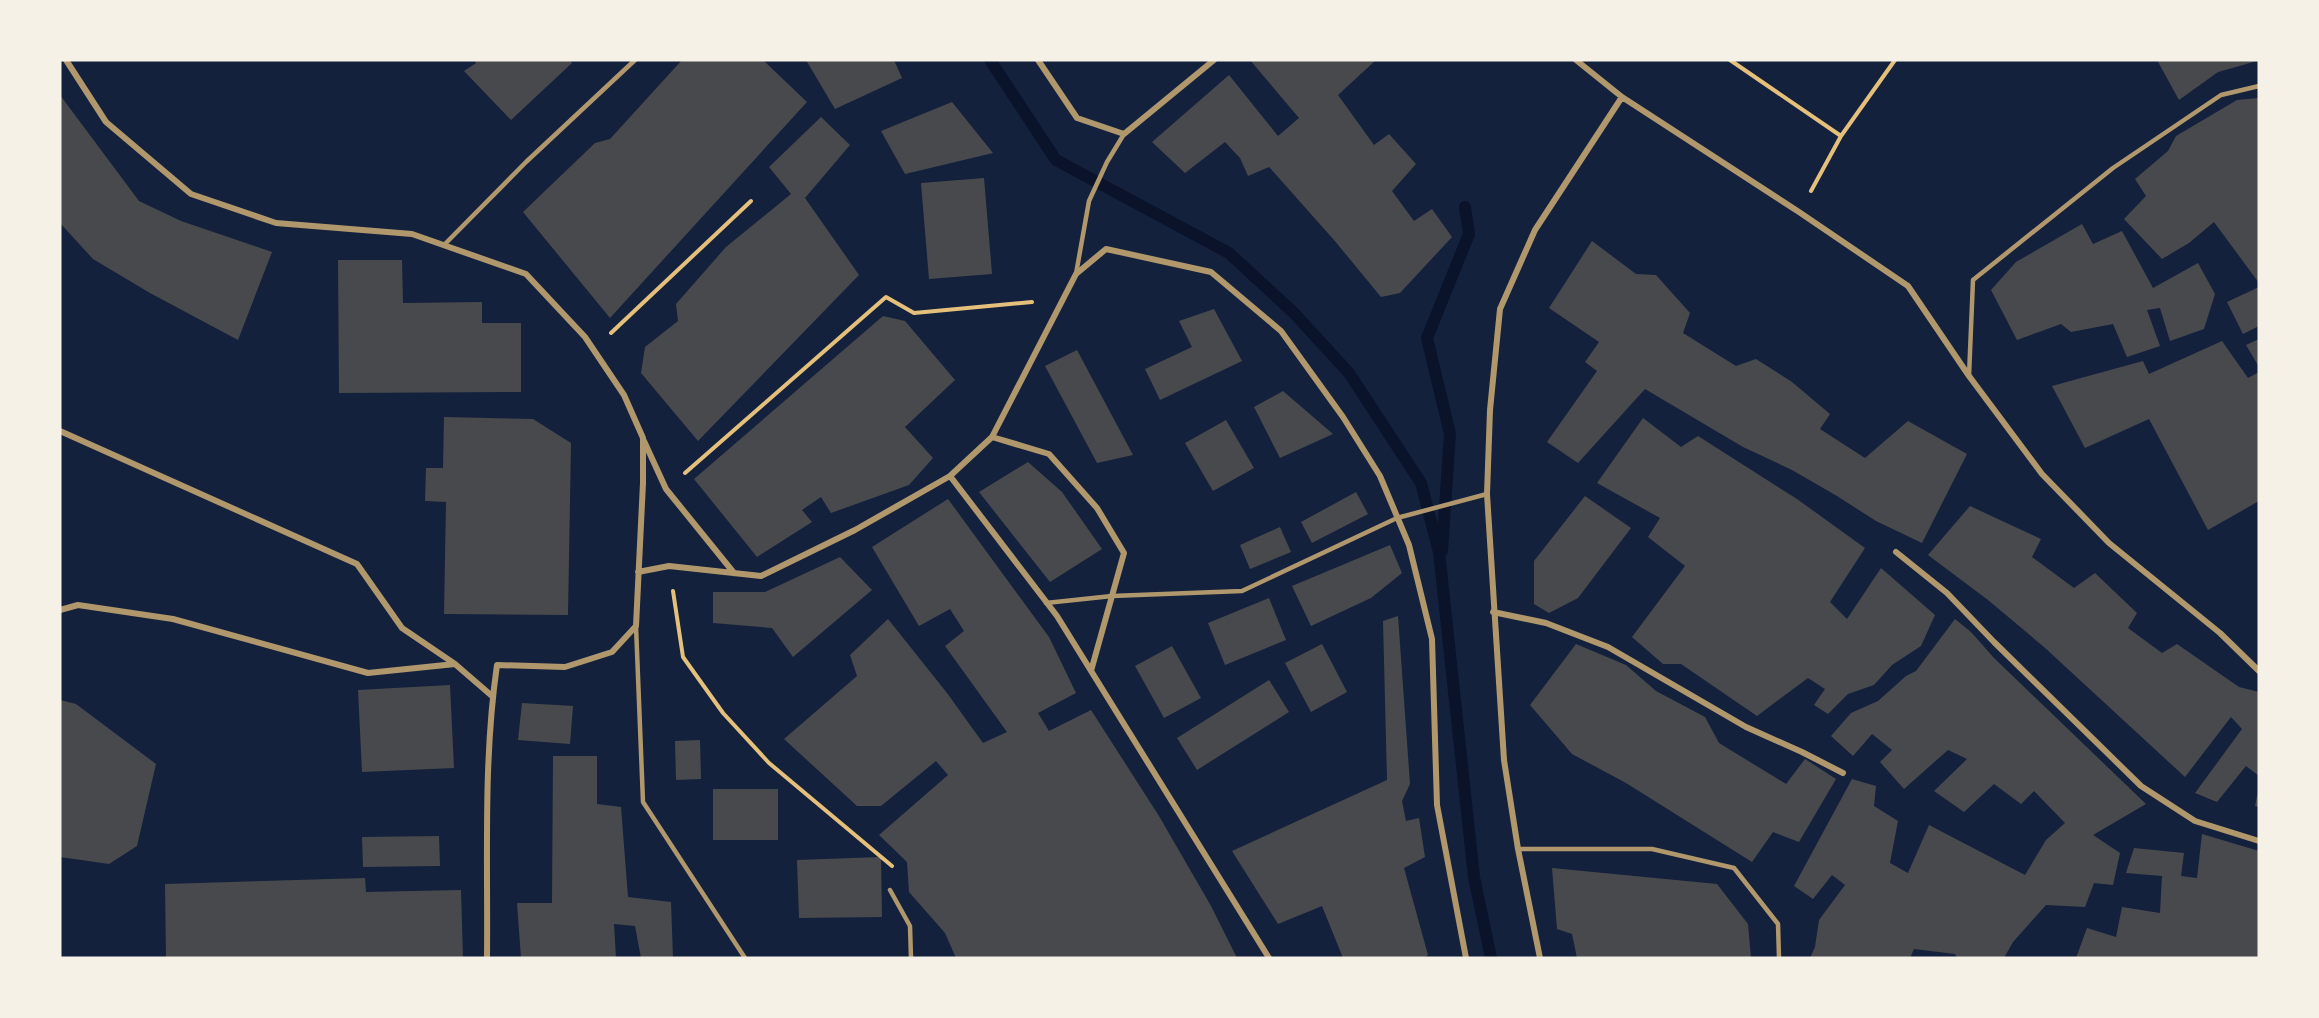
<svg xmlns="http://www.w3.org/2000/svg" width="2319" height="1018" viewBox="0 0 2319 1018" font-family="'Titillium Web',sans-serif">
<rect width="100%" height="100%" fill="#14213d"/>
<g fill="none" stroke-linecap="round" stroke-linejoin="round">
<path stroke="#0b132b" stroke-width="12" d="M 990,60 L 1056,160 L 1229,253 L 1294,313 L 1349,373 L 1421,483 L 1439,552 L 1474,877 L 1491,958
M 1442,551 L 1450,434 L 1427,338 L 1469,234 L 1465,207"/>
</g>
<path fill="#48494c" d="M 474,60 L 570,60 L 572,63 L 511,120 L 464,71 L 476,63 Z
M 682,60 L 763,60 L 807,102 L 610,318 L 523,212 L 595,143 L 610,139 Z
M 806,60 L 894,60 L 902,78 L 835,109 Z
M 1250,60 L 1376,60 L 1338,95 L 1374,145 L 1389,134 L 1416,164 L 1392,191 L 1414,221 L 1432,209 L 1452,237 L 1400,293 L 1381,297 L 1334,240 L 1269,167 L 1248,176 L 1240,158 L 1225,142 L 1185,173 L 1152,142 L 1229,75 L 1278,136 L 1299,118 Z
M 2157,60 L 2257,60 L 2257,61 L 2218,72 L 2179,100 Z
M 60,95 L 139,201 L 181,221 L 272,252 L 238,340 L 150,293 L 93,259 L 60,223 Z
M 2259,98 L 2259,283 L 2214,222 L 2189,243 L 2162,259 L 2124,219 L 2146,196 L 2135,179 L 2168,151 L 2176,136 L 2237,100 Z
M 952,102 L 993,153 L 905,174 L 881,131 Z
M 821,117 L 850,145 L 805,198 L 859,275 L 698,441 L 641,373 L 645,347 L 678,321 L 676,304 L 726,247 L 791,194 L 769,167 Z
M 984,178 L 992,274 L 929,279 L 921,183 Z
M 2082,224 L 2093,244 L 2122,231 L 2153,288 L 2198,263 L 2215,294 L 2204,329 L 2170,341 L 2160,308 L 2147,310 L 2160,346 L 2127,357 L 2113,324 L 2071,332 L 2061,324 L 2017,340 L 1991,290 L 2016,262 Z
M 1592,241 L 1636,274 L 1656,275 L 1690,313 L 1683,333 L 1736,366 L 1756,359 L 1792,382 L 1830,414 L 1820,429 L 1865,458 L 1908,421 L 1967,454 L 1922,543 L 1876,521 L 1837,496 L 1792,470 L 1743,447 L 1645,389 L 1578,463 L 1547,442 L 1597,371 L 1585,362 L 1599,342 L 1549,308 Z
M 338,260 L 402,260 L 403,303 L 482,302 L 482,323 L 521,323 L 521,392 L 339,393 Z
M 2259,287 L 2259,326 L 2243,334 L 2227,302 Z
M 1214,309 L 1242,361 L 1160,400 L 1145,369 L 1192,347 L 1179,321 Z
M 883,316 L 905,321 L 955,380 L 905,427 L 933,458 L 909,485 L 831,513 L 821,497 L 802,510 L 812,522 L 757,557 L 694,479 Z
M 2259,339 L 2259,367 L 2246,345 Z
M 2222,341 L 2248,378 L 2259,372 L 2259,501 L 2208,530 L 2149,419 L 2085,448 L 2052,386 L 2143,361 L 2149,374 Z
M 1077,350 L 1133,455 L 1097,463 L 1045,366 Z
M 1283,391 L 1333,434 L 1280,458 L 1254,407 Z
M 444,417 L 533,419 L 571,443 L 568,615 L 444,614 L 446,502 L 425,501 L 426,468 L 443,468 Z
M 1643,418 L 1681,447 L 1698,436 L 1797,499 L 1865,548 L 1830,602 L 1847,619 L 1881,568 L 1935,615 L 1921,646 L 1892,665 L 1874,685 L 1848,694 L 1828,714 L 1814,705 L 1825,689 L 1808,678 L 1757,716 L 1681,664 L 1663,664 L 1632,637 L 1685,566 L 1648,537 L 1660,518 L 1597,483 Z
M 1226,420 L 1254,468 L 1213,491 L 1185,443 Z
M 1028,462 L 1062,492 L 1102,549 L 1050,582 L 979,492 Z
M 1356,492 L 1368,514 L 1312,543 L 1301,522 Z
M 1585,496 L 1631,528 L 1578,598 L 1549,613 L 1534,604 L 1534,561 Z
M 948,499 L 1049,637 L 1076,693 L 1038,713 L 1049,731 L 1091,710 L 1159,816 L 1211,906 L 1237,958 L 956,958 L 945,933 L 909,892 L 907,862 L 879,835 L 948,775 L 936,761 L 881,806 L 857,806 L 784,739 L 857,676 L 850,655 L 888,619 L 947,693 L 983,743 L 1007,732 L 945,646 L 964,631 L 950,609 L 919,626 L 872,547 Z
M 1970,506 L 2041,539 L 2032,557 L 2074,588 L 2095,573 L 2137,613 L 2128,628 L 2162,653 L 2177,644 L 2239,687 L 2259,692 L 2259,776 L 2246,766 L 2217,802 L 2195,793 L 2242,729 L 2231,717 L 2185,777 L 2044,647 L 1988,600 L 1928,555 Z
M 1280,527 L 1291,552 L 1250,569 L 1240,545 Z
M 1390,545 L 1402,573 L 1371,598 L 1311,626 L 1292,586 Z
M 840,557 L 872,590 L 793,657 L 772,628 L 713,623 L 713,592 L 765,592 Z
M 1269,598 L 1286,640 L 1225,665 L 1208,623 Z
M 1398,616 L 1410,784 L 1402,801 L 1406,821 L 1419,818 L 1425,857 L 1404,868 L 1428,955 L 1424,958 L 1343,958 L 1322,906 L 1278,924 L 1232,851 L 1387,780 L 1383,621 Z
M 1955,619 L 1971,632 L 1994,658 L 2146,804 L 2093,835 L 2120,853 L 2113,885 L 2094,883 L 2085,907 L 2046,905 L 2013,942 L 2004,958 L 1957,958 L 1955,954 L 1914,949 L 1910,958 L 1810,958 L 1815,947 L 1819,920 L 1845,885 L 1832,875 L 1813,899 L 1794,886 L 1852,779 L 1876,786 L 1874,806 L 1898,821 L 1890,863 L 1908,873 L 1929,825 L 2025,875 L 2046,840 L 2065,823 L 2034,791 L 2021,804 L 1994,784 L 1964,812 L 1934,791 L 1967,759 L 1948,750 L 1904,789 L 1880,762 L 1892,750 L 1872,734 L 1853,756 L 1831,736 L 1851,713 L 1878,701 L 1906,676 L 1916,671 Z
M 1322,644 L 1347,692 L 1311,712 L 1285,663 Z
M 1576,644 L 1626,665 L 1656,691 L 1705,717 L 1719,743 L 1786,784 L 1805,759 L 1836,779 L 1799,842 L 1773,832 L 1752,862 L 1626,783 L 1572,754 L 1530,705 Z
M 1172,646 L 1201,698 L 1164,718 L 1135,666 Z
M 1269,680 L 1289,712 L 1197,770 L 1177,738 Z
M 450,685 L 454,768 L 362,772 L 358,690 Z
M 60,700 L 76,704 L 156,764 L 137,846 L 109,864 L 60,857 Z
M 522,703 L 573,706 L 570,744 L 518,740 Z
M 700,740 L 701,779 L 676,780 L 675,741 Z
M 553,756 L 597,756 L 597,804 L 621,807 L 628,897 L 671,902 L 673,958 L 641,958 L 635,926 L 614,924 L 616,958 L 521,958 L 517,903 L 552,903 Z
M 713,789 L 778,789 L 778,840 L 713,840 Z
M 2258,791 L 2259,791 L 2259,807 L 2255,806 Z
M 2202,834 L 2259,851 L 2259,958 L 2076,958 L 2087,928 L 2116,937 L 2122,907 L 2160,913 L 2162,876 L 2126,873 L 2134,848 L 2184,853 L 2181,876 L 2197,878 Z
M 439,836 L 440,866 L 363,867 L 362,837 Z
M 881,857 L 882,917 L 799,918 L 797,860 Z
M 1552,868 L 1717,884 L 1748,924 L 1751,958 L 1577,958 L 1572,934 L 1557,929 Z
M 365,878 L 366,892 L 461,890 L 463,958 L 166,958 L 165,884 Z"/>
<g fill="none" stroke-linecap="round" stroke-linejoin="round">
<path stroke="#e5c07b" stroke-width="4" d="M 1730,60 L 1841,136 L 1895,60
M 1811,191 L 1841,136
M 611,333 L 751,201
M 685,473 L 886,297 L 914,313 L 1032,302
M 673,591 L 683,657 L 723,713 L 769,763 L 892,866"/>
<path stroke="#b1986c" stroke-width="4.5" d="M 444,245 L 526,162 L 635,60
M 1076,274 L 1089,201 L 1107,162 L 1124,134
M 1969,376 L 1973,280 L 2113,168 L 2221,95 L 2259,86
M 1046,603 L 1112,596 L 1242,591 L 1397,518 L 1487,494
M 636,626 L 643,802 L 745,958
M 1518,849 L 1652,849 L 1734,868 L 1778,924 L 1779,958
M 890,890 L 910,926 L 911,958"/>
<path stroke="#b1986c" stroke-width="6" d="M 66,60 L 106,122 L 191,194 L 276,223 L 412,234 L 526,274 L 585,337 L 624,395 L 643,438 L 643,483 L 636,626 L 612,652 L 565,667 L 497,665 C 483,761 488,861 487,958
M 1038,60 L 1077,118 L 1124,134 L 1214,60
M 1576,60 L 1622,97
M 60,431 L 357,564 L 402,628 L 455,664 L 492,696
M 992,437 L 1076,274 L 1106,249 L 1211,272 L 1281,331 L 1343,417 L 1380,476 L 1409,545 L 1432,639 L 1437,805 L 1466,958
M 644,441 L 666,489 L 734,573
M 1896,552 L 1947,593 L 1994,642 L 2141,786 L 2195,821 L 2259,841
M 638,572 L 669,566 L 761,576 L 855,530 L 950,476
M 60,610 L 78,605 L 173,619 L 368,673 L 455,664
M 1493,612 L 1546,623 L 1608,647 L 1746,727 L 1802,752 L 1843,773
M 1091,671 L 1124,553 L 1097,508 L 1049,454 L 992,437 L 950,476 L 1057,616 L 1269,958
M 1540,958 L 1518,849 L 1504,760 L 1487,494 L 1490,410 L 1500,309 L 1535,230 L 1622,97 L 1799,212 L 1908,286 L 1969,376 L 2042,474 L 2109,543 L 2220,633 L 2259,671"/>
</g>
<rect width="2319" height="1018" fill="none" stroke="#f6f1e7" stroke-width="123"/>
</svg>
